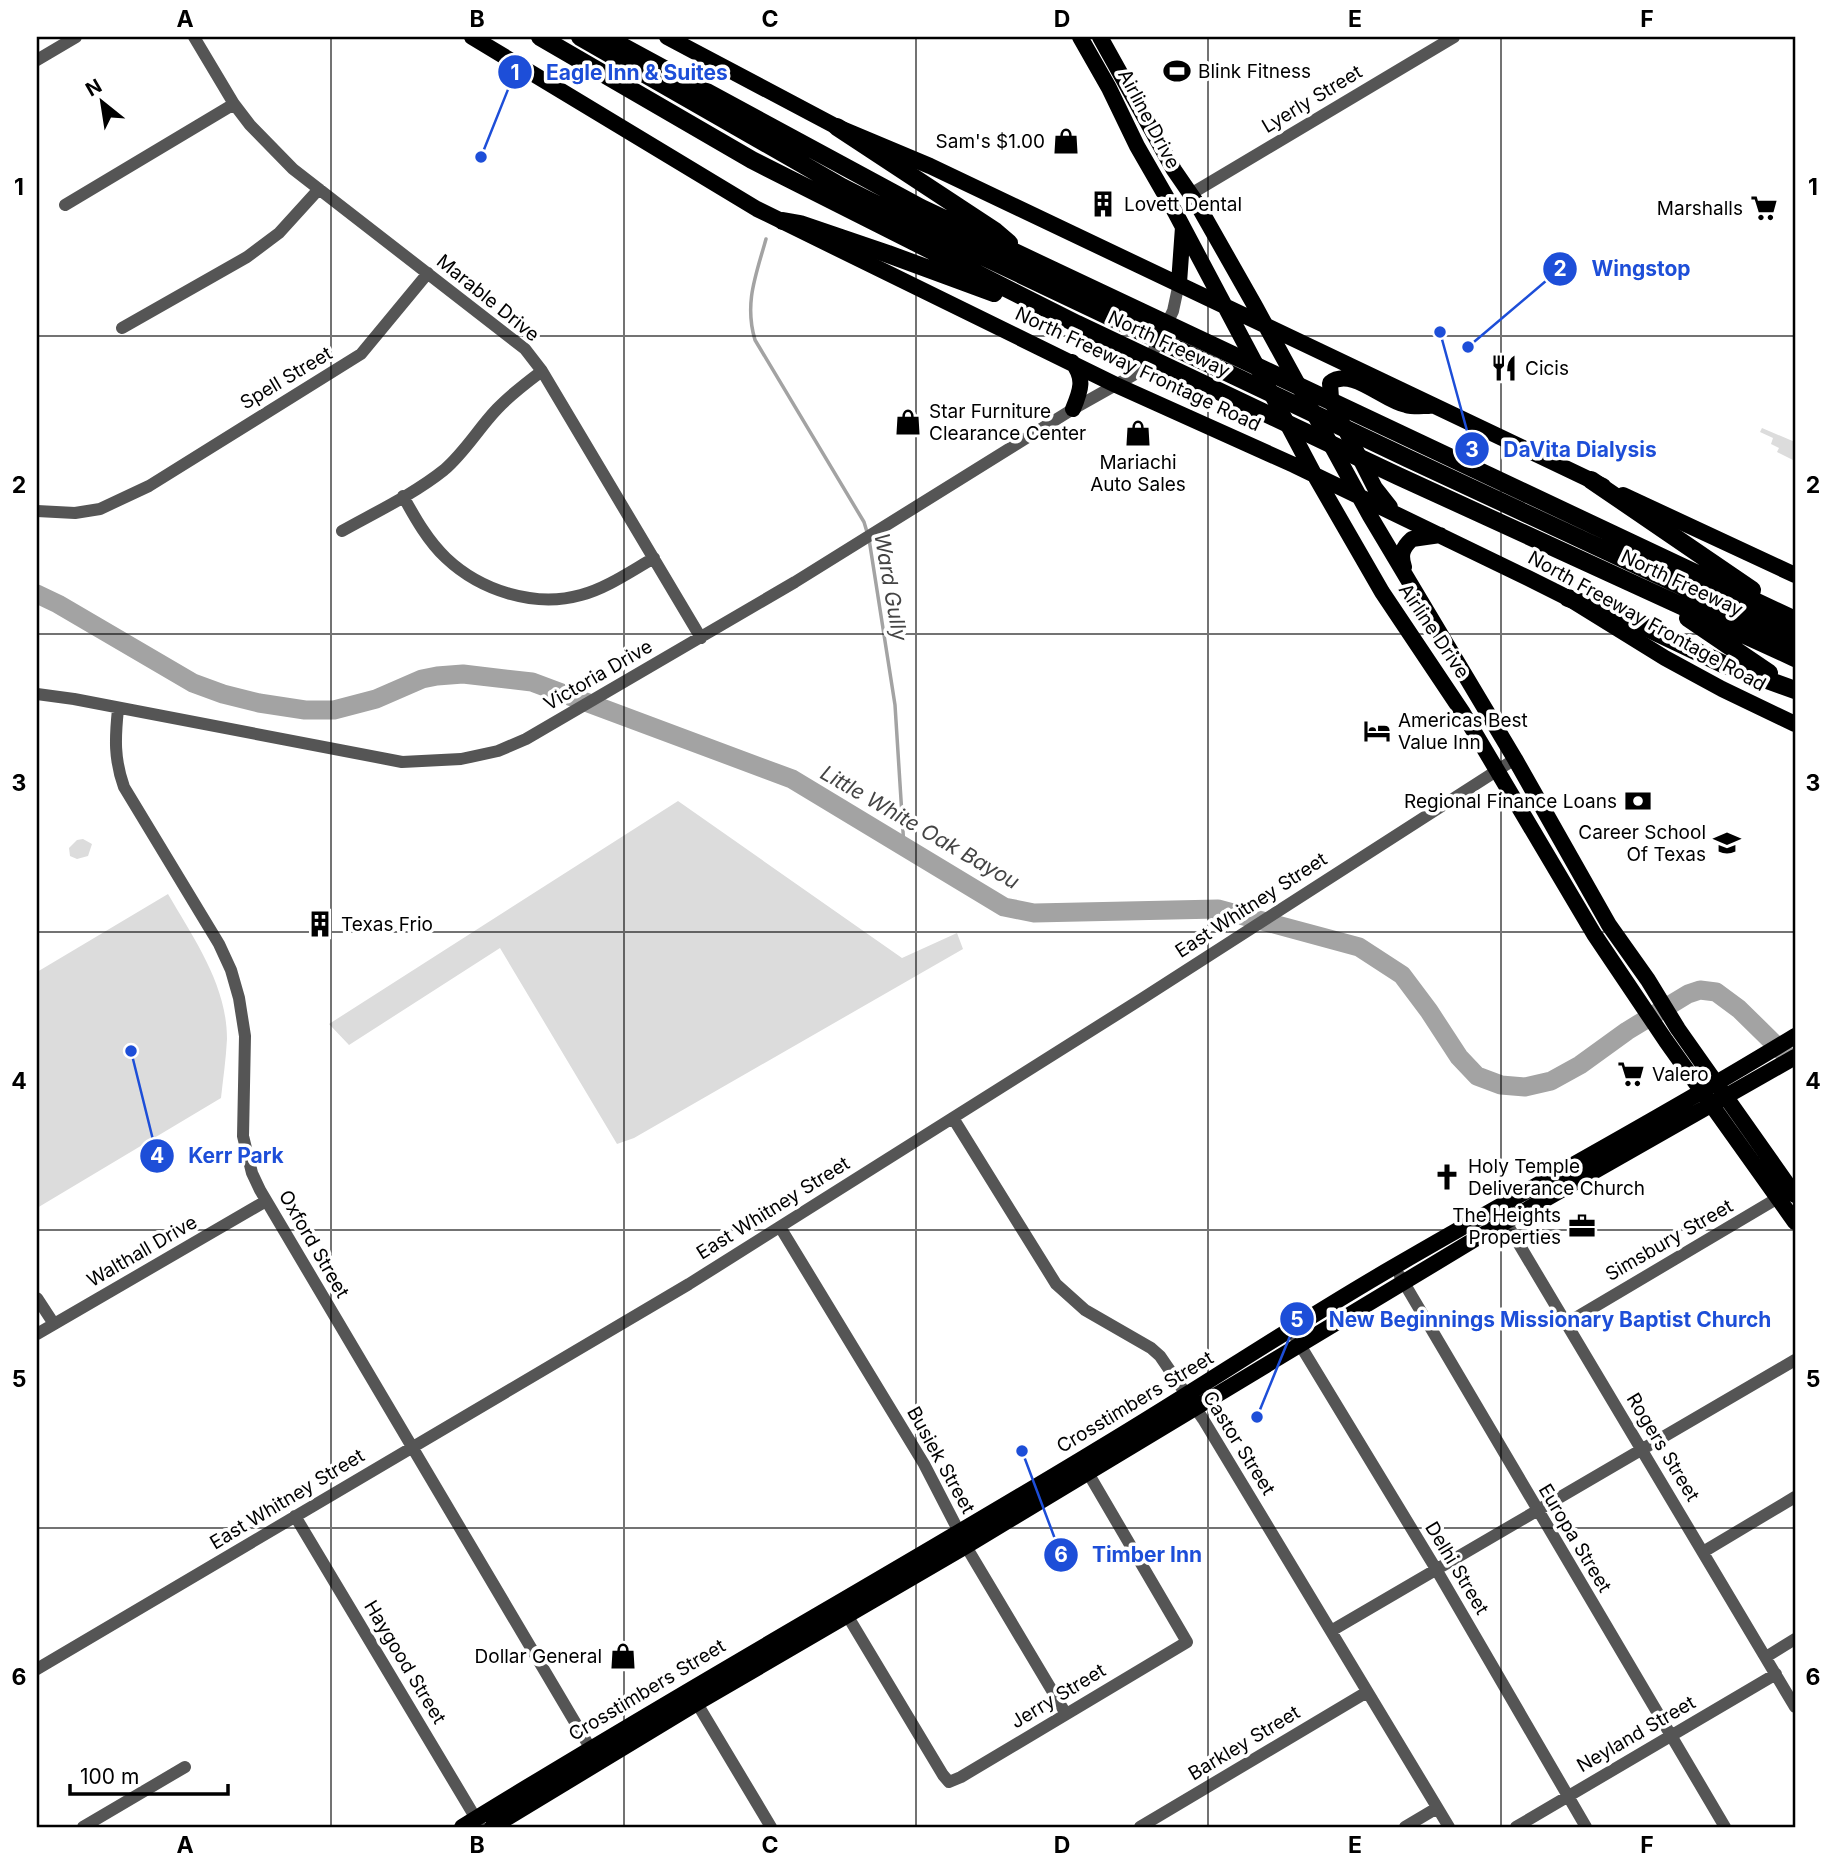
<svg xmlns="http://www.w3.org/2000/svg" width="1832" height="1864" viewBox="0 0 1832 1864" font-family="Inter,sans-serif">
<rect width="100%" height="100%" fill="#fff"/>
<path fill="#dcdcdc" d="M 1762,428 L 1795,442 L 1795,461 L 1777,452 L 1779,448 L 1771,444 L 1773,438 L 1760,432 Z
M 678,801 L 902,958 L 957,933 L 963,949 L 634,1138 L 617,1144 L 500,948 L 349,1045 L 329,1024 Z
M 83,839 L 92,844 L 88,856 L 77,859 L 70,856 L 69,848 L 77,840 Z
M 168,894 C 194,939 227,985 227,1039 C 226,1059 223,1079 221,1098 L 37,1208 L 37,972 Z"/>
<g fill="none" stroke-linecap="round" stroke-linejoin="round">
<path stroke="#a3a3a3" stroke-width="3.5" d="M 766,239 C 756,275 744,303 755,340 L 864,522 L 867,532
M 869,539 L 895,705 L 904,847"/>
<path stroke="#a3a3a3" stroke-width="19" d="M 37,594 L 58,604 L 193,683 L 223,694 L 259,703 L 305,710 L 334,710 L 376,699 L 422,679 L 437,676 L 463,674 L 532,682 L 792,779 L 1004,907 L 1034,913 L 1218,909 L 1359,947 L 1402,975 L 1429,1011 L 1459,1057 L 1477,1076 L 1501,1085 L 1525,1087 L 1551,1081 L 1580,1065 L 1627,1031 L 1688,994 L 1700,990 L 1716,992 L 1739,1009 L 1789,1058"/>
<path stroke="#555" stroke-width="12" d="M 194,37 L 234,104 L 250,125 L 293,169 L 525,349 L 542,371 L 701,638
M 37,60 L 76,37
M 1189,195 L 1454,37
M 65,205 L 234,104
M 122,328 L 247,257 L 279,233 L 319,189
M 403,496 C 415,518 428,541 446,558 C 481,591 535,608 581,595 C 607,588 631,571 654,558
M 37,511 L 75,513 L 100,509 L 149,486 L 361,354 L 428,273
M 342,531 C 376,512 414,494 444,470 C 465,452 478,429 497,409 C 510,395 526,383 542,371
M 37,694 L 74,699 L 402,762 L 461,759 L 498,751 L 526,739 L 795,582 L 1073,409 L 1137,373 L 1148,362 L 1173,311 L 1179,283
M 118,709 C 115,738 114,759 124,787 L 219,944 L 231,970 L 239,998 L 245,1036 L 243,1136 L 252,1173 L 260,1190 L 595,1756
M 953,1118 L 1056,1284 L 1085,1310 L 1151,1348 L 1160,1356 L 1203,1419 L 1449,1827
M 1501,1214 L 1795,1707
M 780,1227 L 924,1464 L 970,1553 L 1066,1714
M 1400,1276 L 1725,1827
M 37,1298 L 54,1324
M 1567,1323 L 1783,1195
M 1291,1330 L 1436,1569 L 1586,1827
M 37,1334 L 266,1201
M 295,1516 L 481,1827
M 1703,1552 L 1795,1497
M 844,1610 L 943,1775 L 949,1782 L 961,1777 L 1187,1642 L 1084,1466
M 1331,1631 L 1795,1360
M 1766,1657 L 1795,1639
M 37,1669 L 689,1284 L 1143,998 L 1515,759
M 692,1695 L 771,1827
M 83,1827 L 185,1767
M 1140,1827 L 1367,1692
M 1405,1827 L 1437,1808
M 1516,1827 L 1776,1674"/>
<path stroke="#000" stroke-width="16" d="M 472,37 L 757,209 L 1116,385 L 1294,465 L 1528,578 L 1568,598 L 1665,658 L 1722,689 L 1795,724
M 667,37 L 837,127 L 930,166 L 1603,486
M 1080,37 L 1109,88 L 1137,146 L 1175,212 L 1314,474 L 1382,592 L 1463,713 L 1594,934 L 1666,1041 L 1795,1222
M 1100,37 L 1174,170 L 1196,202 L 1255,306 L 1370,516 L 1515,759 L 1609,925 L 1648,980 L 1678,1029 L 1795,1195
M 1179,283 L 1183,227
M 1072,362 C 1085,378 1081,390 1073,409
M 1623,495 L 1795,575
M 1390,507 L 1375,488 L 1336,411 L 1331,399 L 1330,383 C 1351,366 1384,401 1406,405 C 1413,407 1422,406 1429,406
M 1404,567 C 1400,555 1402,548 1412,539 L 1440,535
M 462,1827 C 667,1700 878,1582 1085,1457 C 1190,1395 1291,1326 1397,1265 C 1529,1188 1665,1116 1795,1036
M 492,1827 L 697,1703 L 966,1546 L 1477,1238 L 1795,1057"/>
<path stroke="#000" stroke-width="18" d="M 540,37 L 752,160 L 1077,324 L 1398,476 L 1795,658
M 580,37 L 842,187 L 923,228 L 1407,458 L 1795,639
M 605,37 L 921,208 L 1795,620
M 837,127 L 995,231 L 1009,243
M 783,221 L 800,224 L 888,254 L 994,293
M 1591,480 L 1752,590
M 1568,598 L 1626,618 L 1723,664 L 1795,690
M 1688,618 L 1769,673"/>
</g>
<path fill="none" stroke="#000" stroke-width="2" stroke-opacity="0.55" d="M 331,37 L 331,1827M 624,37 L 624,1827M 916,37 L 916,1827M 1208,37 L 1208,1827M 1501,37 L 1501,1827M 37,336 L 1795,336M 37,634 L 1795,634M 37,932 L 1795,932M 37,1230 L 1795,1230M 37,1528 L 1795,1528"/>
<defs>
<g id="stadium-bare" transform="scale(2.1)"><path d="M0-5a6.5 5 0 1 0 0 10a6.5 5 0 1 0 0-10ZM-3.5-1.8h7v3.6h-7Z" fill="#000" stroke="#fff" stroke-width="2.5" paint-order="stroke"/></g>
<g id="shop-bare" transform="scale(2.1)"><path d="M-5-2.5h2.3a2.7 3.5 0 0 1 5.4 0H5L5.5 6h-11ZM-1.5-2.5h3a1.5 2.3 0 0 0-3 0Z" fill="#000" stroke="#fff" stroke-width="2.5" paint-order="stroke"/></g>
<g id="building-bare" transform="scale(2.1)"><path d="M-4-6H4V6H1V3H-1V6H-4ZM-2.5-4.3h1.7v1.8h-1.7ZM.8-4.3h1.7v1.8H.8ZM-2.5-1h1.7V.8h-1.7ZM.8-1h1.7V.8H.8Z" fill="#000" stroke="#fff" stroke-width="2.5" paint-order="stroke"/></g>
<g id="supermarket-bare" transform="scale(2.1)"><path d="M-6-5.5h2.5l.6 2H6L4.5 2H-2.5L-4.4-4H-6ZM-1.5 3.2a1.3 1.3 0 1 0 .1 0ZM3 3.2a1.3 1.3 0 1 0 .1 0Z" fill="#000" stroke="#fff" stroke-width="2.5" paint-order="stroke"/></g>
<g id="restaurant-bare" transform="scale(2.1)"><path d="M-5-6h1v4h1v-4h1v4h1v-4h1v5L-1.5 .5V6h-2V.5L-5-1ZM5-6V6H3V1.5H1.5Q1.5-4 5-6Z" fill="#000" stroke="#fff" stroke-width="2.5" paint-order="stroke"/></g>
<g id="hotel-bare" transform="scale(2.1)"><path d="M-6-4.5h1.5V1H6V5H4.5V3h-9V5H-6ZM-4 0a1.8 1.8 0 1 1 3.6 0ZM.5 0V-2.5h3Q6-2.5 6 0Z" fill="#000" stroke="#fff" stroke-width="2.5" paint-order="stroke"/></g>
<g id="bank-bare" transform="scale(2.1)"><path d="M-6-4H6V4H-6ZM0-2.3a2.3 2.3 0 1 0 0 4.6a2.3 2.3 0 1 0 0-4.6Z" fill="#000" stroke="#fff" stroke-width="2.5" paint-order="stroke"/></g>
<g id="university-bare" transform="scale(2.1)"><path d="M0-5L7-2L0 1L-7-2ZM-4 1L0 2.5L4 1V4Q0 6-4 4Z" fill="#000" stroke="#fff" stroke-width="2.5" paint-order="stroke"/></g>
<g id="church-bare" transform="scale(2.1)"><path d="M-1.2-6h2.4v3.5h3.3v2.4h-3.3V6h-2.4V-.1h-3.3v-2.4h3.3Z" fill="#000" stroke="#fff" stroke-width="2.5" paint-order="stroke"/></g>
<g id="office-bare" transform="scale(2.1)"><path d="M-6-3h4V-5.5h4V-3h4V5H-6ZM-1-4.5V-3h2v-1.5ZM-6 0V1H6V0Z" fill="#000" stroke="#fff" stroke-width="2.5" paint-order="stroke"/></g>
</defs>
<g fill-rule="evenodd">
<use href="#stadium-bare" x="1177" y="71"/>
<use href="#shop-bare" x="1066" y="141"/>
<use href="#building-bare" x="1103" y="204"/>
<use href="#supermarket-bare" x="1764" y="208"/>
<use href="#restaurant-bare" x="1504" y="368"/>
<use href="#shop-bare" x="908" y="422"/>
<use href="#shop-bare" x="1138" y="433"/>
<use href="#hotel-bare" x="1377" y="731"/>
<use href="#bank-bare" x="1638" y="801"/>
<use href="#university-bare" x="1727" y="843"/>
<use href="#building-bare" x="320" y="924"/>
<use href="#supermarket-bare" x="1631" y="1074"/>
<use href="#church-bare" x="1447" y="1177"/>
<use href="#office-bare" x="1582" y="1226"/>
<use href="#shop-bare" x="623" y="1656"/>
</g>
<g text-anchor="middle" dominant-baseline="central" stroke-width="7" stroke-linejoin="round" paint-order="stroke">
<g font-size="19" fill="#000" stroke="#fff" text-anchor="start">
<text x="1198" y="71">Blink Fitness</text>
<text x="1045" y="141" text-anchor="end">Sam's $1.00</text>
<text x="1124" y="204">Lovett Dental</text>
<text x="1743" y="208" text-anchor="end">Marshalls</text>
<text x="1525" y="368">Cicis</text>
<text x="929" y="411">Star Furniture<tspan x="929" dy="22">Clearance Center</tspan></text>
<text x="1138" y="462" text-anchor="middle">Mariachi<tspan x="1138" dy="22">Auto Sales</tspan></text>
<text x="1398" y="720">Americas Best<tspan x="1398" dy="22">Value Inn</tspan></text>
<text x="1617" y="801" text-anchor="end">Regional Finance Loans</text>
<text x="1706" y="832" text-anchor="end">Career School<tspan x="1706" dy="22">Of Texas</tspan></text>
<text x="341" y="924">Texas Frio</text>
<text x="1652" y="1074">Valero</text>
<text x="1468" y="1166">Holy Temple<tspan x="1468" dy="22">Deliverance Church</tspan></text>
<text x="1561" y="1215" text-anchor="end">The Heights<tspan x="1561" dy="22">Properties</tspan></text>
<text x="602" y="1656" text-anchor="end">Dollar General</text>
</g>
<g font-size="19" fill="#000" stroke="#fff">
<text transform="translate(1312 99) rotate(-31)">Lyerly Street</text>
<text transform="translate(1149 119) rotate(62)">Airline Drive</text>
<text transform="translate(488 298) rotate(39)">Marable Drive</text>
<text transform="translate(1169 344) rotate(25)">North Freeway</text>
<text transform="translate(1138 369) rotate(25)">North Freeway Frontage Road</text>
<text transform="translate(286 378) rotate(-31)">Spell Street</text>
<text transform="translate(1682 583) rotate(25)">North Freeway</text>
<text transform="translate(1647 621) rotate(29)">North Freeway Frontage Road</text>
<text transform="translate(1434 631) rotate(56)">Airline Drive</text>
<text transform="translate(598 675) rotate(-30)">Victoria Drive</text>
<text transform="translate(1251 905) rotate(-33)">East Whitney Street</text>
<text transform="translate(773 1208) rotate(-32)">East Whitney Street</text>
<text transform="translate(1669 1240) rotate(-30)">Simsbury Street</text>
<text transform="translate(314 1244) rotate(60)">Oxford Street</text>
<text transform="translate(142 1251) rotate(-30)">Walthall Drive</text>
<text transform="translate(1135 1402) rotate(-31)">Crosstimbers Street</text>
<text transform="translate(1239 1443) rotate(58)">Castor Street</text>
<text transform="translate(1663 1447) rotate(59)">Rogers Street</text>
<text transform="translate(941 1460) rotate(61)">Busiek Street</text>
<text transform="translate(287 1499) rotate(-31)">East Whitney Street</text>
<text transform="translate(1575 1538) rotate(59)">Europa Street</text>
<text transform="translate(1457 1568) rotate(59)">Delhi Street</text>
<text transform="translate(405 1662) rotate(59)">Haygood Street</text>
<text transform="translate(647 1690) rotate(-31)">Crosstimbers Street</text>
<text transform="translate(1058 1696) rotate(-31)">Jerry Street</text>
<text transform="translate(1636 1734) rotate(-30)">Neyland Street</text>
<text transform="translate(1244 1743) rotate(-31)">Barkley Street</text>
</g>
<g font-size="21" font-style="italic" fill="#444" stroke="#fff">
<text transform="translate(891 587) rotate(80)">Ward Gully</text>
<text transform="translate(920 827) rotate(30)">Little White Oak Bayou</text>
</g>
</g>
<path fill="none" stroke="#1d4ed8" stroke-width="2.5" d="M481 157L515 72M1468 347L1560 269M1440 332L1472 449M131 1051L157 1156M1257 1417L1297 1319M1022 1451L1061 1555"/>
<g fill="#1d4ed8" stroke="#fff" stroke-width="2.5">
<circle cx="481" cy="157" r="7"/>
<circle cx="1468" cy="347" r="7"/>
<circle cx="1440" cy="332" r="7"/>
<circle cx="131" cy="1051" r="7"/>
<circle cx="1257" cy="1417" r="7"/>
<circle cx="1022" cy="1451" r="7"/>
<circle cx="515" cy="72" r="18"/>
<circle cx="1560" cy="269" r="18"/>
<circle cx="1472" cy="449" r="18"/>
<circle cx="157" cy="1156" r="18"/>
<circle cx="1297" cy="1319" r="18"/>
<circle cx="1061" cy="1555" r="18"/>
</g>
<g font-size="21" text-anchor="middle" font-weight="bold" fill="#fff">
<text x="515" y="80">1</text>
<text x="1560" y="276">2</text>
<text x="1472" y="457">3</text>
<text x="157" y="1163">4</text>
<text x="1297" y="1327">5</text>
<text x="1061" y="1562">6</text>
</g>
<g font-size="21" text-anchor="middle" font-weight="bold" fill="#1d4ed8" stroke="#fff" stroke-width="7" stroke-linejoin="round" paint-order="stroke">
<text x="637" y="80">Eagle Inn &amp; Suites</text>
<text x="1641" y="276">Wingstop</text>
<text x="1580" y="457">DaVita Dialysis</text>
<text x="236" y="1163">Kerr Park</text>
<text x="1550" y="1327">New Beginnings Missionary Baptist Church</text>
<text x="1147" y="1562">Timber Inn</text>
</g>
<rect width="1832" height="1864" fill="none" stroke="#ffffff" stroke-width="77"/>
<g transform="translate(102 102) rotate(330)" stroke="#ffffff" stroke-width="5" paint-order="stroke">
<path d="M0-5L12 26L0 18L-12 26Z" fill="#000000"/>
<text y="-10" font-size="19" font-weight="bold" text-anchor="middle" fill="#000000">N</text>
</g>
<path d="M70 1784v10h158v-10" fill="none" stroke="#000000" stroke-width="3.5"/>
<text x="80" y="1784" font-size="21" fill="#000000" stroke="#ffffff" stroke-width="5" paint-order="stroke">100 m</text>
<rect x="38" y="38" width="1756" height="1788" fill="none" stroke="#000" stroke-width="2.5"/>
<g font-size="23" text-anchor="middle" font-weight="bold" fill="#000">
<text x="185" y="27">A</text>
<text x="477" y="27">B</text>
<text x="770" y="27">C</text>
<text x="1062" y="27">D</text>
<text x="1355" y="27">E</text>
<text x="1647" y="27">F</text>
<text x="19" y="195">1</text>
<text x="1813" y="195">1</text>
<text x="19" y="493">2</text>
<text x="1813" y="493">2</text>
<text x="19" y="791">3</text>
<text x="1813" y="791">3</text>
<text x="19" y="1089">4</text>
<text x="1813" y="1089">4</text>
<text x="19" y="1387">5</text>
<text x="1813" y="1387">5</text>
<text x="19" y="1685">6</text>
<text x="1813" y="1685">6</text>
<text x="185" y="1853">A</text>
<text x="477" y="1853">B</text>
<text x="770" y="1853">C</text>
<text x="1062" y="1853">D</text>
<text x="1355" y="1853">E</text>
<text x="1647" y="1853">F</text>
</g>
</svg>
